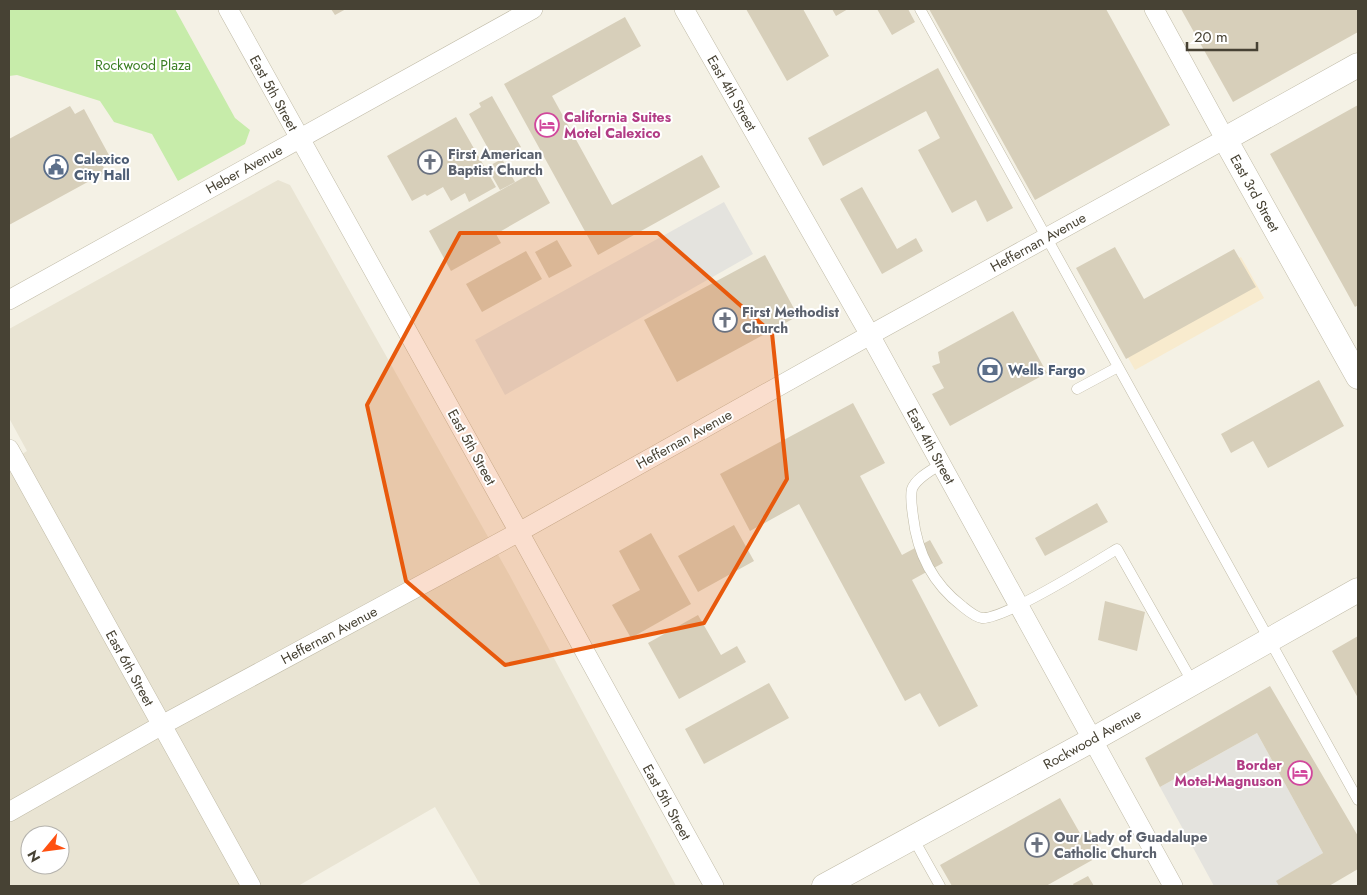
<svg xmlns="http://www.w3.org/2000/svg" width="1367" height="895" viewBox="0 0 1367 895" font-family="Jost,sans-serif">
<rect width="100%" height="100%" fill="#f4f1e5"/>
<path fill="#e9e4d3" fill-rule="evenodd" d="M 278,180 L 290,185 L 510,576 L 676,886 L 481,886 L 435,807 L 298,886 L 9,886 L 9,462 L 27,451 L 9,418 L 9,329 ZM 30,835 L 60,835 L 60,865 L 30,865 Z"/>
<path fill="#f8ebce" d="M 1241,257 L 1264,298 L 1135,370 L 1084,279 L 1146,310 Z"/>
<path fill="#c7ecaa" d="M 9,9 L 175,9 L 235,118 L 250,130 L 245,144 L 178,181 L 152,134 L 114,122 L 100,101 L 17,75 L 9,76 Z"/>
<path fill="#e4e3de" d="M 724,202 L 753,254 L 505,395 L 475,340 Z
M 1257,733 L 1323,853 L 1277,881 L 1279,886 L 1214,886 L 1160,787 Z"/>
<path fill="#d7cfba" d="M 331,9 L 346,9 L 335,15 Z
M 746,9 L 803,9 L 829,56 L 787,81 Z
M 832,9 L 848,9 L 836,16 Z
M 877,9 L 908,9 L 915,22 L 892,35 Z
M 929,9 L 1106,9 L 1170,125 L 1035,200 Z
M 1181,9 L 1358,9 L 1358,32 L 1233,102 Z
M 625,17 L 641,46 L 552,96 L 612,205 L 702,155 L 720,187 L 598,255 L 504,84 Z
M 938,68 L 1013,208 L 987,222 L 976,200 L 952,213 L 918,150 L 940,138 L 926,111 L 823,166 L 808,138 Z
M 492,96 L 521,147 L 495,161 L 469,114 L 481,107 L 479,103 Z
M 1358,105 L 1358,305 L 1355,307 L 1270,154 Z
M 70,106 L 75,114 L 84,109 L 110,157 L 101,162 L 106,172 L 9,225 L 9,139 Z
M 456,117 L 496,187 L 469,202 L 465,193 L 451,201 L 443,187 L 427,196 L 425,194 L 412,201 L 387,156 Z
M 502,159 L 515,182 L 500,190 L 487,167 Z
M 533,172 L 550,203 L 496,234 L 501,243 L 451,271 L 429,231 Z
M 862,187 L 897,249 L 916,238 L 923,251 L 882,274 L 840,199 Z
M 557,240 L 572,266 L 549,278 L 535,252 Z
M 1115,247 L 1144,299 L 1234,249 L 1256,287 L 1126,359 L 1076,268 Z
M 526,251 L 542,279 L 482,312 L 466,284 Z
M 765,255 L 798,316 L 677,382 L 644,320 Z
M 1013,311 L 1047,373 L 950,426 L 932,394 L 944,388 L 932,366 L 940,363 L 938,352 Z
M 1319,380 L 1344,426 L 1268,468 L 1253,441 L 1231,453 L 1221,434 Z
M 853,403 L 885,463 L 860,476 L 902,555 L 930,540 L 943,563 L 912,580 L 978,706 L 939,727 L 920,693 L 905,701 L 799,504 L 750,531 L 720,474 Z
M 1097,503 L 1108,522 L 1045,556 L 1035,538 Z
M 734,525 L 754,561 L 698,592 L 678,556 Z
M 651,533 L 691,604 L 631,638 L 612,605 L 640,590 L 619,551 Z
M 1105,601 L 1145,612 L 1137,651 L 1098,640 Z
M 698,615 L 721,655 L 737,646 L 746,662 L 679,699 L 648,643 Z
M 1358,636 L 1358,698 L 1332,651 Z
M 769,683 L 789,718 L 704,764 L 685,729 Z
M 1270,686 L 1358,836 L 1358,869 L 1329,886 L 1279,886 L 1276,881 L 1323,853 L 1257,733 L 1160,787 L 1145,758 Z
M 1060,798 L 1081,835 L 1090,830 L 1103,854 L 1046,886 L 952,886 L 940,865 Z
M 1088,876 L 1094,886 L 1074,886 L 1073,884 Z"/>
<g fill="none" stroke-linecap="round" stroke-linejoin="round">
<g stroke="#c0bba7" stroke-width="11">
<path id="service" d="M 920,9 L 1358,800
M 1077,389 L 1118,367
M 941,464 C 932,470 916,478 912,489 C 910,497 912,508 913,516 C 917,552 932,583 962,606 C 967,610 975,617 982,618 C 1003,620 1094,563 1117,549 L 1193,683
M 913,838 L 940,886"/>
</g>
<g stroke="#c0bba7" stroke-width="20">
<path id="minor" d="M 228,9 L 519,532 L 714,886
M 684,9 L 870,335 L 1173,886
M 9,300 L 533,9
M 9,449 L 251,886
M 9,812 L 162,725 L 519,532 L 870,335 L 1225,139 L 1154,9"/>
</g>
<g stroke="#c0bba7" stroke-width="25">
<path id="tertiary" d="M 1358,65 L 1225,139 L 1358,377
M 824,886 L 1092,740 L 1358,590"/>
</g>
<use href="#service" stroke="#fff" stroke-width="10"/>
<use href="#minor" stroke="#fff" stroke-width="19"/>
<use href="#tertiary" stroke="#fff" stroke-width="24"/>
</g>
<path fill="#e8590c" fill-opacity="0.2" stroke="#e8590c" stroke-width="4" stroke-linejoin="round" d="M 460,233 L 658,233 L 772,333 L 787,479 L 704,623 L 505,665 L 406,581 L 367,405 Z"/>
<defs>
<g id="hotel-ring" transform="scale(1.25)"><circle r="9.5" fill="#fff" stroke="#d1479c" stroke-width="1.5"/><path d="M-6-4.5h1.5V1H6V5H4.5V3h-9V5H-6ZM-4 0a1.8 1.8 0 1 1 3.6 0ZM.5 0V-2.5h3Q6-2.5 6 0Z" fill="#d1479c"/></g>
<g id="church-ring" transform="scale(1.25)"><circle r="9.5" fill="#fff" stroke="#6b7280" stroke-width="1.5"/><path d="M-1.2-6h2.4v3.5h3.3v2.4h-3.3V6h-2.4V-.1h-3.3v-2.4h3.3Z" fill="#6b7280"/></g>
<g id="civic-ring" transform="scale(1.25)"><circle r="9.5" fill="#fff" stroke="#5c6f8a" stroke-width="1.5"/><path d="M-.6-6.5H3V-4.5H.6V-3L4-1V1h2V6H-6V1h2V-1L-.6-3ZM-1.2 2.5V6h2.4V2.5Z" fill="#5c6f8a"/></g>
<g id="bank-ring" transform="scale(1.25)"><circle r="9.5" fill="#fff" stroke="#5c6f8a" stroke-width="1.5"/><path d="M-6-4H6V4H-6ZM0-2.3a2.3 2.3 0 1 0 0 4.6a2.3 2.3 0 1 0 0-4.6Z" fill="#5c6f8a"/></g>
</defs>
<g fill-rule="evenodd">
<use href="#hotel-ring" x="547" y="125"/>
<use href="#church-ring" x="430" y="162"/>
<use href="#civic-ring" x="56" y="167"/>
<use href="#church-ring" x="725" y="320"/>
<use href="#bank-ring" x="990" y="370"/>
<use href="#hotel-ring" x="1300" y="773"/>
<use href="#church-ring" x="1037" y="845"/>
</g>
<g text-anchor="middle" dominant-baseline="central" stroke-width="4" stroke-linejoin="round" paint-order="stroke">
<g font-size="14" fill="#3a7e22" stroke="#fff">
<text x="143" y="65">Rockwood Plaza</text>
</g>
<g font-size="14" fill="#474234" stroke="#fff">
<text transform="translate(274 93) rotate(61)">East 5th Street</text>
<text transform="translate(732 93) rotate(60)">East 4th Street</text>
<text transform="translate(244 169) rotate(-29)">Heber Avenue</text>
<text transform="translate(1255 193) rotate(61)">East 3rd Street</text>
<text transform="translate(1038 242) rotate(-29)">Heffernan Avenue</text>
<text transform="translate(684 439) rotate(-29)">Heffernan Avenue</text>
<text transform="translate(931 446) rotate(61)">East 4th Street</text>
<text transform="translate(472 447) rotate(61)">East 5th Street</text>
<text transform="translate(329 635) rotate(-28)">Heffernan Avenue</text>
<text transform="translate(130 668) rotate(61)">East 6th Street</text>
<text transform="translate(1092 739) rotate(-29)">Rockwood Avenue</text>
<text transform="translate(667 802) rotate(61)">East 5th Street</text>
</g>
<g font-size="14" font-weight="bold" fill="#b23c85" stroke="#fff" text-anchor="start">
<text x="564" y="117">California Suites<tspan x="564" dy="16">Motel Calexico</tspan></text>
<text x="1282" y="765" text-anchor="end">Border<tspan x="1282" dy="16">Motel-Magnuson</tspan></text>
</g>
<g font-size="14" font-weight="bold" fill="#5b616d" stroke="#fff" text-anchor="start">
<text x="448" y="154">First American<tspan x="448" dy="16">Baptist Church</tspan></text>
<text x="742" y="312">First Methodist<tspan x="742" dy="16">Church</tspan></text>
<text x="1054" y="837">Our Lady of Guadalupe<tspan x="1054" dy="16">Catholic Church</tspan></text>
</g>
<g font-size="14" font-weight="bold" fill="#4e5e75" stroke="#fff" text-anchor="start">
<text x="74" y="159">Calexico<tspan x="74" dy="16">City Hall</tspan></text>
<text x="1008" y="370">Wells Fargo</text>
</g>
</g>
<rect width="1367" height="895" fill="none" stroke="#474234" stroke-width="20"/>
<g transform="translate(45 850) rotate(241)"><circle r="24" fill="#ffffff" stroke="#b5b3ae"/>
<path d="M0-4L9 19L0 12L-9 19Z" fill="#ff5111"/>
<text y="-8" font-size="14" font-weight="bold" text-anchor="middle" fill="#474234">N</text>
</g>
<path d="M1187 42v8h70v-8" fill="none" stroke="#474234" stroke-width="2.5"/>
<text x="1194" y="42" font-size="15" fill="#474234" stroke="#ffffff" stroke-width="4" paint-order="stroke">20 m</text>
</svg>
